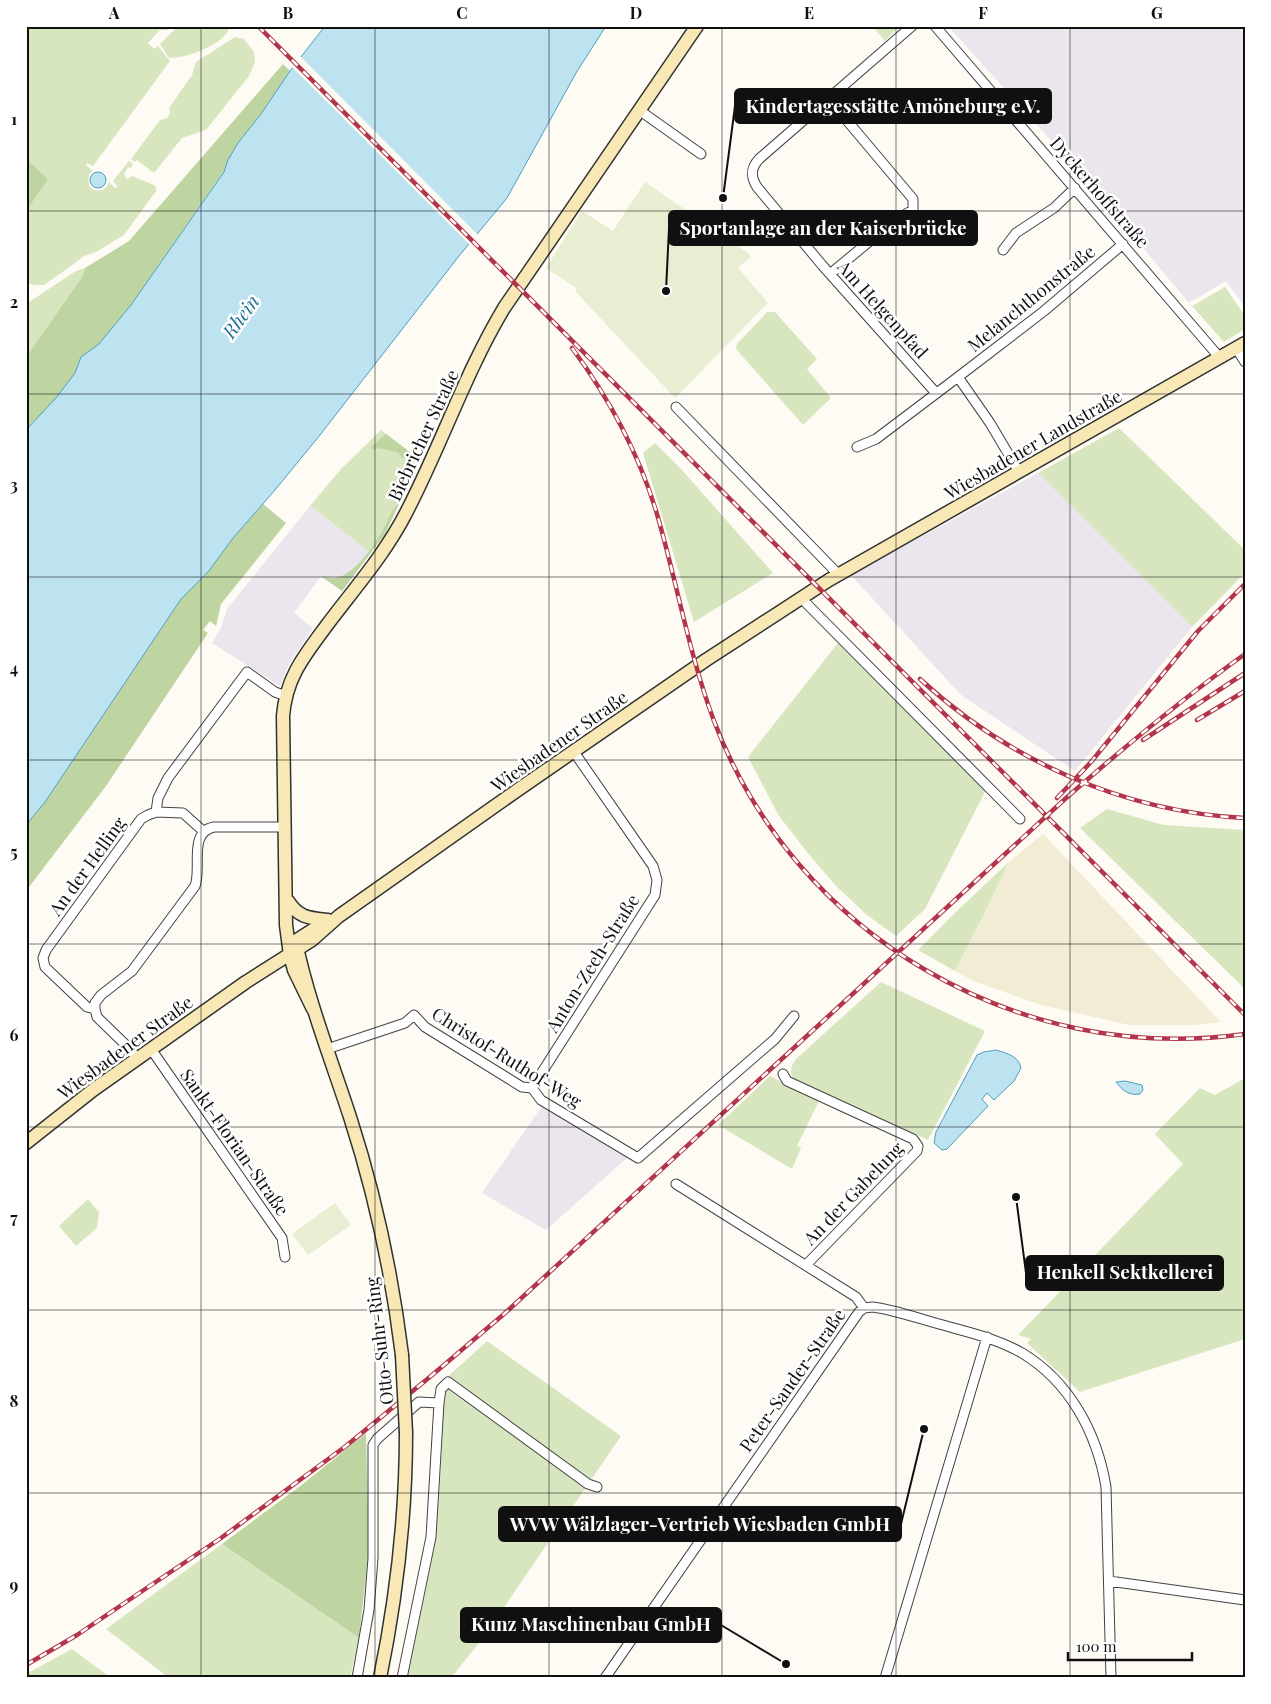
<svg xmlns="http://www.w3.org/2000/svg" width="1271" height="1704" viewBox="0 0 1271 1704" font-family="'Playfair Display',serif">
<rect width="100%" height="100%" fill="#fefbf4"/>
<path fill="#ebe5ed" d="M 948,26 L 1245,26 L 1245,307 L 1226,281 L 1189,303 L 1076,168 Z
M 1038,473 L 1192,627 L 1075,771 L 961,695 L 851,575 Z
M 310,506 L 371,553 L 342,591 L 321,576 L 294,613 L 313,628 L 289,664 L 280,686 L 212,643 L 221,628 L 227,609 Z
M 542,1106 L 627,1158 L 546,1230 L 482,1193 Z"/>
<path fill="#f2ecd5" d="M 1043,834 L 1221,1022 L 1195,1025 L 1129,1025 L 1041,1005 L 976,982 L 955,971 L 982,918 L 1009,862 Z"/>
<path fill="#d8e6c0" d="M 26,26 L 172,26 L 168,30 L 160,30 L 148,43 L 154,49 L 158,46 L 170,61 L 93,166 L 87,163 L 86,165 L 93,171 L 90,173 C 86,184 90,193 103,190 L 107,186 L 109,182 L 115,188 L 118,187 L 113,181 L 129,161 L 133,164 L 130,169 L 128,167 L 124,174 L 127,179 L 132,176 L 154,185 L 156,187 L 156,191 L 124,235 L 96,252 L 84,256 L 67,269 L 44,285 L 33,285 L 26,281 Z
M 178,26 L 229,26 L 230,27 C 224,45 187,58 169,58 L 160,44 Z
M 872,26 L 899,26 L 885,41 Z
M 235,37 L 244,39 L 254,52 L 255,62 L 249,76 L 206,130 L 182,138 L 154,173 L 137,160 L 135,162 L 131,159 L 160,120 L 167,118 L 170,113 L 169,108 L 192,75 L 196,62 Z
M 85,268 L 82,277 L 26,357 L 26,304 L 76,271 Z
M 1225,287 L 1245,316 L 1245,329 L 1224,342 L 1192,306 Z
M 767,312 L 775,312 L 817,359 L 807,369 L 831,398 L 803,425 L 736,349 L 737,344 Z
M 1119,428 L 1245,550 L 1245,573 L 1192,627 L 1038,473 Z
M 381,430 L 419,459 L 385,534 L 371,553 L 310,506 L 341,469 Z
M 655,443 L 682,470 L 773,573 L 694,622 L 643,453 Z
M 838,643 L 986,790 L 925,909 L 896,936 L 867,915 L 836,886 L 807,852 L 779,816 L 748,757 Z
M 1107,809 L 1164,825 L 1245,830 L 1245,989 L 1080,828 Z
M 1009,862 L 982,918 L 955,971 L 918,950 L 960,908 Z
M 881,982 L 985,1031 L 928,1140 L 794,1079 C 789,1072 791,1066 796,1059 Z
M 770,1076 L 819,1101 L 797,1146 L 801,1148 L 792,1169 L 718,1125 Z
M 1245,1078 L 1245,1339 L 1080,1392 L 1027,1343 L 1031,1339 L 1018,1335 L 1183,1164 L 1155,1134 L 1200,1088 L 1215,1095 Z
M 88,1199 L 99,1212 L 97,1228 L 76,1246 L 59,1226 Z
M 487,1341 L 621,1436 L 483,1638 L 451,1678 L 405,1678 C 416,1634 427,1590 434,1544 C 441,1490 443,1436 443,1381 Z
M 222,1544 L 359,1638 L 350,1678 L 169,1678 L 106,1629 Z
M 72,1649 L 111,1678 L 26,1678 L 26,1674 Z"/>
<path fill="#bed5a1" d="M 283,64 L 290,71 L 261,114 L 238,143 L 228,160 L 224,171 L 131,305 L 99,344 L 81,357 L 75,373 L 56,398 L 26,430 L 26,357 L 82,277 L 85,268 L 129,241 Z
M 26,159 L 48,179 L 26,211 Z
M 386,434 L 419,459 L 402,497 L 402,494 L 416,462 L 409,457 L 403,458 L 397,452 L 378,448 L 373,450 L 371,447 Z
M 400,502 L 385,534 L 342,591 L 321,576 C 326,577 331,579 336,578 C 354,574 370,551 380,535 C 387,524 389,512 400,502 Z
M 263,504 L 286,523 L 221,604 L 216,626 L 210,621 L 203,630 L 208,633 L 106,786 L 26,891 L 26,825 L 45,802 L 181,599 L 208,572 L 233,538 Z
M 366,1433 L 369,1548 L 359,1638 L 222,1544 L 303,1484 Z"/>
<path fill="#e7eed1" d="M 645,182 L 748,253 L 751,257 L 738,268 L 768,303 L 675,398 L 576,292 L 575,287 L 546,268 L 582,211 L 613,231 Z
M 335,1203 L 351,1225 L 308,1255 L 292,1234 Z"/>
<path fill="#bde3f0" stroke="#4c9fc0" d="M 325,26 L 606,26 L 576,73 L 507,198 L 459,256 L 320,435 L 275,490 L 233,538 L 208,572 L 181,599 L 45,802 L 26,825 L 26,430 L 56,398 L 75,373 L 81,357 L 99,344 L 131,305 L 224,172 L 228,160 L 238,143 L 261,114 L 290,71 Z
M90 180a8 8 0 1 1 16 0a8 8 0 1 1-16 0Z
M 996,1050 C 1006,1053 1019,1056 1021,1068 L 1014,1081 L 994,1100 L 987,1093 L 982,1099 L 988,1106 L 947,1149 L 942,1150 L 934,1143 L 936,1132 L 977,1055 L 984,1052 Z
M 1125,1081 L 1142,1085 L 1143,1090 L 1140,1094 C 1129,1096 1122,1090 1116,1082 Z"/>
<path fill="#fefbf4" d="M 299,55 L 479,236 L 471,246 L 291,66 Z"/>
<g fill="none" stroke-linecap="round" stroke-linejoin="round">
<g stroke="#434343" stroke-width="11">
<path id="street" d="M 912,26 L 759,159 C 751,168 750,176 757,187 L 822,265 L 936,393
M 935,26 L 1220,358
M 828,98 L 913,199 L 913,210 L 894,221 L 830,274
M 639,110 L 701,154
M 1003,250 L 1016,233 L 1054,208 L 1075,188
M 1236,348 L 1245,362
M 958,377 L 990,423 L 1019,472
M 676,407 L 838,574
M 857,447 L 876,439 L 958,377 L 1044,311 L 1123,244
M 801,598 L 1020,819
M 156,812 L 183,813 L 203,831
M 95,1009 L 87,1007 L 45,967 L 43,958 L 46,950 L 141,819 L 148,815 L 156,812 L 158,798 L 168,778 L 247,672 L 275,692 L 286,696
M 151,1049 L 282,1238 L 285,1257
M 327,1049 L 405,1023 L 414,1015 L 425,1027 L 522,1087 L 532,1088 L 541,1100 L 638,1158 L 775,1039 L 794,1016
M 137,1059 L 130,1049 L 97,1017 L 95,1009 L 95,1003 L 101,995 L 132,971 L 195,886 C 202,868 188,832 214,827 L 284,827
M 783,1074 L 787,1081 L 913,1139 L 918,1146 L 917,1151 L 806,1265
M 532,1088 L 655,895 L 657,880 L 653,866 L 574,752
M 676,1184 L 856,1297 L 864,1308
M 439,1403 L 441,1389 L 448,1382 L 588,1484 L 597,1487
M 1109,1581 L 1245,1600
M 357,1678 L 369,1610 L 373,1558 L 373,1445 L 377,1439 L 419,1402 L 439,1403 L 431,1537 L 402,1678
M 605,1678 L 859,1312 L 864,1308 L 873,1307 C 895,1310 917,1318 939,1324 C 967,1332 996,1338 1022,1353 C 1070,1382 1097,1433 1106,1487 L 1111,1678
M 885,1678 L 987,1337"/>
</g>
<g stroke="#323232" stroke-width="15">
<path id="secondary" d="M 288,901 C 299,918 309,918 328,920
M 296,943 C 309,1003 331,1059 350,1117 C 375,1194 392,1274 402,1355
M 289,945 L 325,922
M 313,1009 L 294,970 L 290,955 L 286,925 L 283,716 C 286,677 305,655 327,625 C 354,589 385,554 406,513 C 441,446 465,373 504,308 L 697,26
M 26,1143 L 93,1090 L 246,982 L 312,940 L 339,916 L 519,789 L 706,660 L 829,580 L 1245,343
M 380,1678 C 397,1595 406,1518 406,1433"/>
</g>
<use href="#street" stroke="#fff" stroke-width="9"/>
<use href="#secondary" stroke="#f7e8b6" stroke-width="12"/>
<g stroke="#b2354a" stroke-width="4.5">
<path id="rail" d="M 258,26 L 1245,1015
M 572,348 C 609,398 639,454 657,514 C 677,583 689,654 714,721 C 795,935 1019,1066 1245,1034
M 920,679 C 1009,761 1124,812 1245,818
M 1197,720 L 1245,691
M 1143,740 L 1245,673
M 1057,798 L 1091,762 L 1198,631 L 1245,584
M 26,1665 L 77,1635 L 221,1538 L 346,1446 L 431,1376 L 504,1314 L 1065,799 C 1123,748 1182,699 1245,654"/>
</g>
<use href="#rail" stroke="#fff" stroke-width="2.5" stroke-dasharray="8" stroke-linecap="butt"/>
<g stroke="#323232" stroke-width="15" stroke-linecap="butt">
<path id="secondary-bridge" d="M 402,1355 L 406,1433"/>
</g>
<use href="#secondary-bridge" stroke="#f7e8b6" stroke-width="12"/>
</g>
<path fill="none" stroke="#101010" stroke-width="1" stroke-opacity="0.55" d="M 201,26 L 201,1678M 375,26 L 375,1678M 549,26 L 549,1678M 722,26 L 722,1678M 896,26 L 896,1678M 1070,26 L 1070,1678M 26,211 L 1245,211M 26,394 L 1245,394M 26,577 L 1245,577M 26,760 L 1245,760M 26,944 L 1245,944M 26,1127 L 1245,1127M 26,1310 L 1245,1310M 26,1493 L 1245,1493"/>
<g text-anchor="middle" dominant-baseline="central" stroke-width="5" stroke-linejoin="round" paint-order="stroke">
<g font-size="18" fill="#101010" stroke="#fff">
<text transform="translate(1100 192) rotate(49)">Dyckerhoffstraße</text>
<text transform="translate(1031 298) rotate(-39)">Melanchthonstraße</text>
<text transform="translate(883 309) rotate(48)">Am Helgenpfad</text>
<text transform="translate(423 435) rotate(-65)">Biebricher Straße</text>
<text transform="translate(1033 444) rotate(-30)">Wiesbadener Landstraße</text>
<text transform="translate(559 741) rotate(-35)">Wiesbadener Straße</text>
<text transform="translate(87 866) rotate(-54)">An der Helling</text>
<text transform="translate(592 963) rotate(-58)">Anton-Zeeh-Straße</text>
<text transform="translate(125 1047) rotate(-36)">Wiesbadener Straße</text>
<text transform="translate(507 1057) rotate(32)">Christof-Ruthof-Weg</text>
<text transform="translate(235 1142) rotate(55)">Sankt-Florian-Straße</text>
<text transform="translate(853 1193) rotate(-46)">An der Gabelung</text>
<text transform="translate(379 1341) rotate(-97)">Otto-Suhr-Ring</text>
<text transform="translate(792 1380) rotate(-55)">Peter-Sander-Straße</text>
</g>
<g font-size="19" font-style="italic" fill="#257296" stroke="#fff">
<text transform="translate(240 316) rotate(-54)">Rhein</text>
</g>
</g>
<path fill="none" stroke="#101010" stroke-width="2" d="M723 198L735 106M666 291L669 228M1016 1197L1026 1273M924 1429L901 1524M786 1664L721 1625"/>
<g fill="#101010" stroke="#fff" stroke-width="2">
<circle cx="723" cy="198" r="5"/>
<circle cx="666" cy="291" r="5"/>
<circle cx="1016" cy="1197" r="5"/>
<circle cx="924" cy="1429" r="5"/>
<circle cx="786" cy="1664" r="5"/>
</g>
<g fill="#101010" stroke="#101010" stroke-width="2">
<rect x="735" y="89" width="316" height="34" rx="5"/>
<rect x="669" y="211" width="308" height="34" rx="5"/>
<rect x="1026" y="1256" width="197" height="34" rx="5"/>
<rect x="499" y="1507" width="402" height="34" rx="5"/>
<rect x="461" y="1608" width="260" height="34" rx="5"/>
</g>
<g font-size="19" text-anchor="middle" font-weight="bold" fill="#fff">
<text x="893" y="113">Kindertagesstätte Amöneburg e.V.</text>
<text x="823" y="235">Sportanlage an der Kaiserbrücke</text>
<text x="1125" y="1279">Henkell Sektkellerei</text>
<text x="700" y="1531">WVW Wälzlager-Vertrieb Wiesbaden GmbH</text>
<text x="591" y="1631">Kunz Maschinenbau GmbH</text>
</g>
<rect width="1271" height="1704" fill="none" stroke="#ffffff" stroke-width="55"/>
<path d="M1068 1652v8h124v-8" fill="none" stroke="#101010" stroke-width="2.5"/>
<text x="1076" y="1652" font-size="15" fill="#101010" stroke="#ffffff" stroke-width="4" paint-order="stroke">100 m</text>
<rect x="28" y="28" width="1216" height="1648" fill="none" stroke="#101010" stroke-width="2"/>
<g font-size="16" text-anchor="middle" font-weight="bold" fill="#101010">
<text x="114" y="19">A</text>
<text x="288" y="19">B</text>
<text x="462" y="19">C</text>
<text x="636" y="19">D</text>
<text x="809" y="19">E</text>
<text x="983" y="19">F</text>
<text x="1157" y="19">G</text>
<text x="14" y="125">1</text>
<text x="14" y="308">2</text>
<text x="14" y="491">3</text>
<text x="14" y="674">4</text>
<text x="14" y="858">5</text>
<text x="14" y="1041">6</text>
<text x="14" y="1224">7</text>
<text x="14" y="1407">8</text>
<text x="14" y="1591">9</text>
</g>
</svg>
